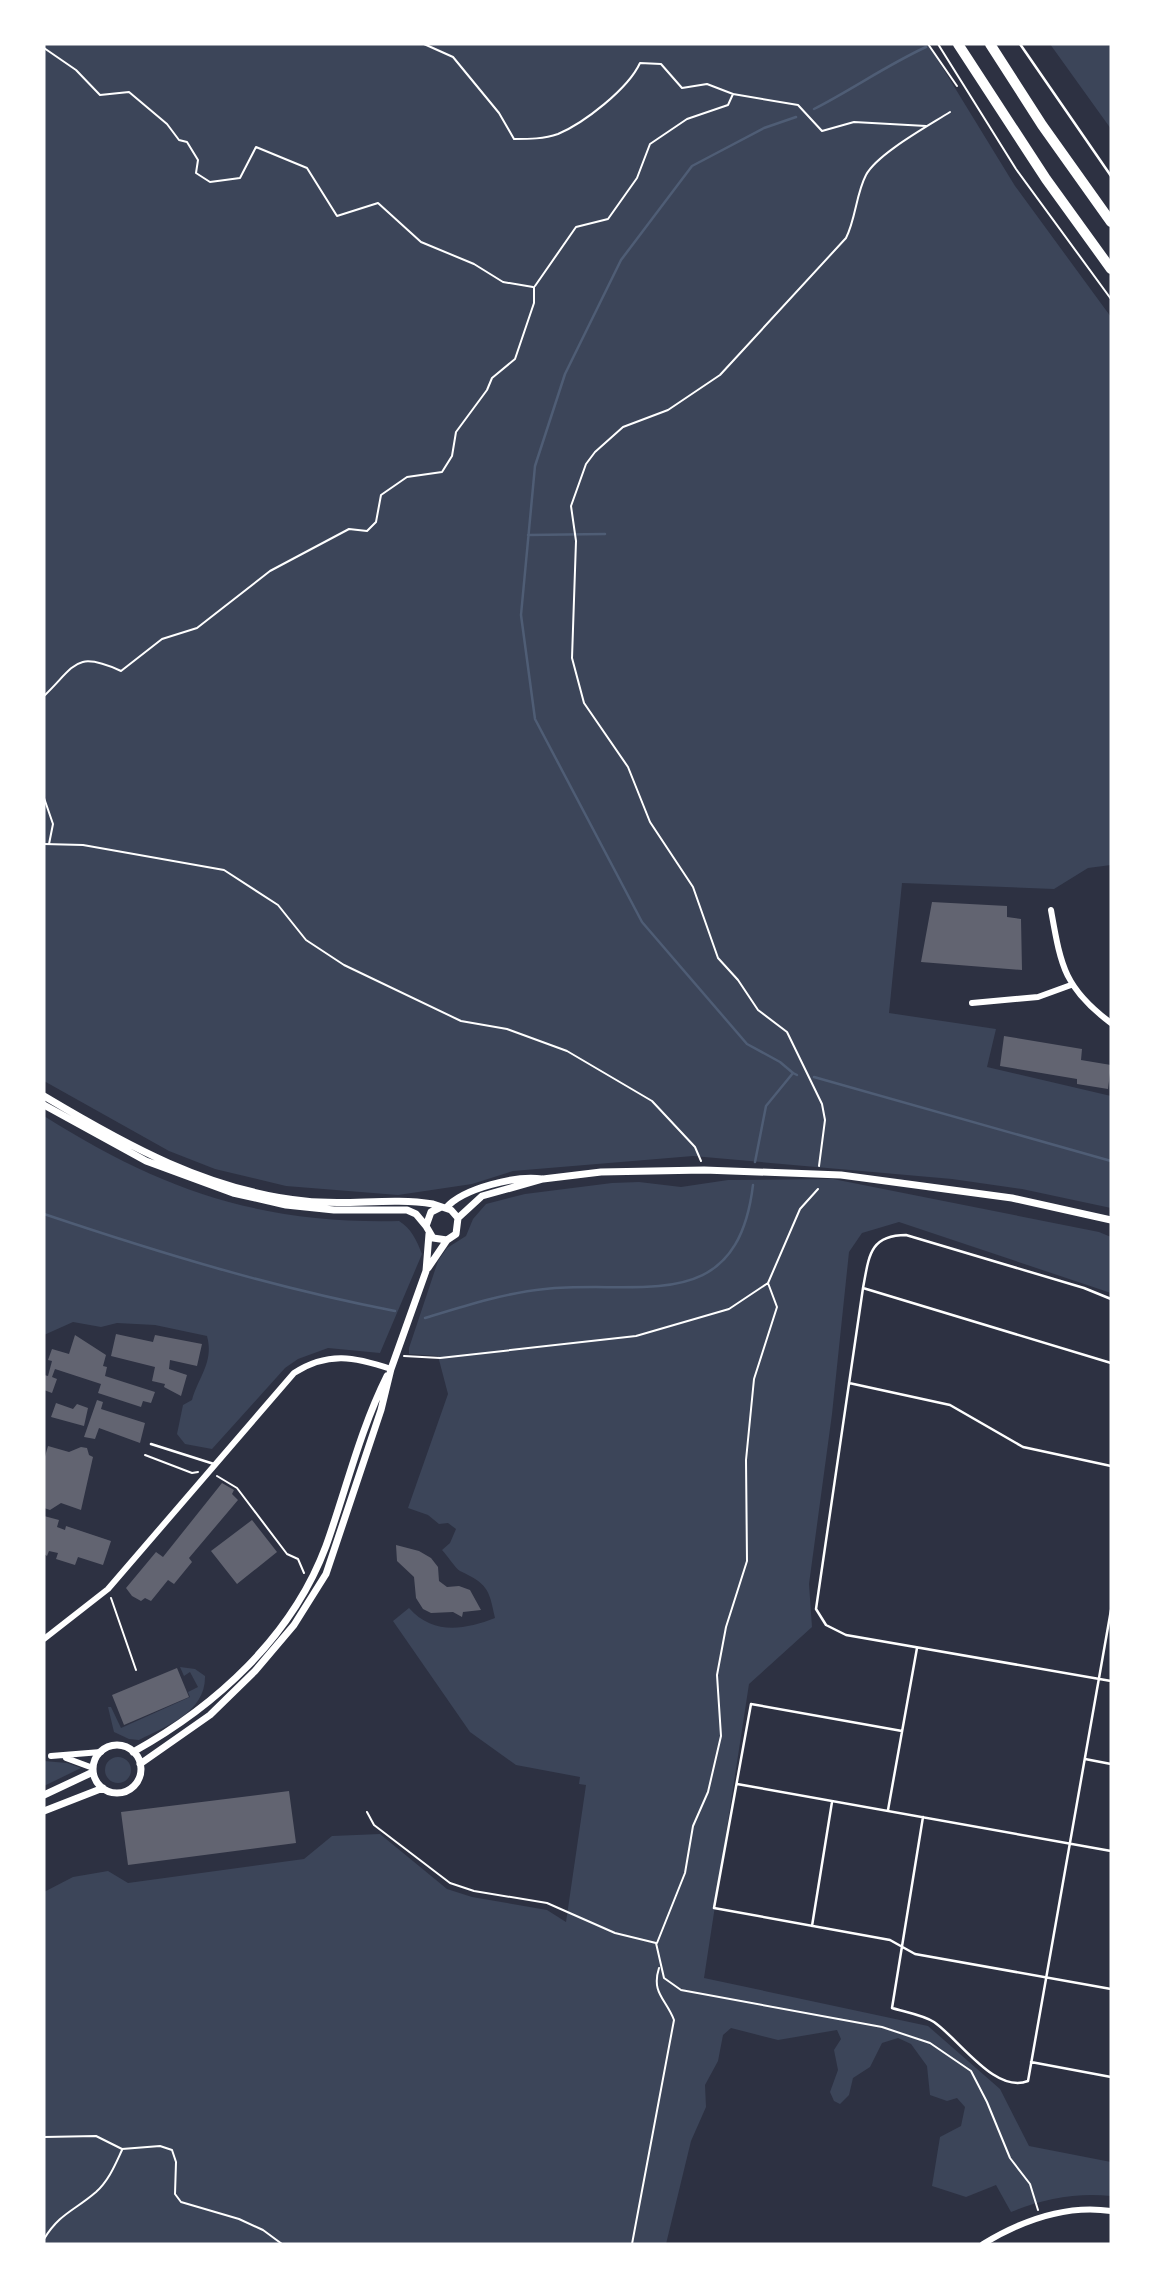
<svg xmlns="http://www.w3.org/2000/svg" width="1155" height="2288" viewBox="0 0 1155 2288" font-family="Commissioner,sans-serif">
<rect width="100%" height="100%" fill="#2d3142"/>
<path fill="#3c4559" d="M 44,44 L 928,44 L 1015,186 L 1111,317 L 1111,865 L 1088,868 L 1054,889 L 902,883 L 889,1013 L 996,1029 L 987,1067 L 1111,1096 L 1111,1208 L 1022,1189 L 952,1179 L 693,1156 L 513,1171 L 472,1184 L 398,1195 L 286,1186 L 215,1169 L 169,1151 L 44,1081 Z
M 1050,44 L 1111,44 L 1111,129 Z
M 44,1116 C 161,1190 259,1224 399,1221 C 411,1228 417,1241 422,1254 L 380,1353 L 328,1348 L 298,1359 L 285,1368 L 212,1449 L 185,1444 L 177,1434 L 183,1405 L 192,1400 C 199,1376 214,1362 207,1336 L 155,1325 L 117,1323 L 101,1327 L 73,1322 L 44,1335 Z
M 833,1179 L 1099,1232 L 1111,1237 L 1111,1293 L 899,1222 L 862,1233 L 849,1252 L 832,1414 L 809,1584 L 812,1627 L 749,1684 L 704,1978 L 928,2026 L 1000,2089 L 1029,2146 L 1111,2162 L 1111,2196 C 1078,2192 1041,2199 1011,2212 L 996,2185 L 966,2197 L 932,2186 L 940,2137 L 961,2126 L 965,2107 L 957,2098 L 947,2101 L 930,2095 L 927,2066 L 911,2044 L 898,2038 L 882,2043 L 870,2067 L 853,2078 L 849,2095 L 840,2104 L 834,2101 L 830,2092 L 838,2070 L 834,2050 L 841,2039 L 837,2030 L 778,2040 L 731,2028 L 723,2035 L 718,2061 L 705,2085 L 706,2107 L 691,2141 L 666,2244 L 44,2244 L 44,1892 L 73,1877 L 108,1871 L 128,1883 L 304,1859 L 332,1836 L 380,1834 L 447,1889 L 472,1897 L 547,1910 L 566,1922 L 586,1785 L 579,1784 L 580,1777 L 516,1765 L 470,1732 L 393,1621 L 409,1608 C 433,1635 464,1630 495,1618 C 489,1588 487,1584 460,1571 C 455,1568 447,1555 442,1550 L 450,1543 L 456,1529 L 448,1523 L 439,1524 L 428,1515 L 408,1508 L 448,1394 L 438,1356 L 409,1354 L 409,1348 L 438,1261 L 447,1248 L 466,1236 L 473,1219 L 486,1204 L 525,1194 L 612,1183 L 639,1182 L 681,1187 L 728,1180 Z
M 180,1667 L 195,1669 L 205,1676 C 206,1712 167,1726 139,1740 L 129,1739 L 114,1732 L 108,1707 L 111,1707 L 121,1728 L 190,1697 L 188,1692 L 198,1687 L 190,1672 L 184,1676 Z
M105 1770a13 13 0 1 1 26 0a13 13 0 1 1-26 0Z
M 44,1761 L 67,1763 L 81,1768 L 44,1786 Z"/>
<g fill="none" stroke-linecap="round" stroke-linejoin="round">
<path stroke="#4f5d75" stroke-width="2.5" d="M 814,109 C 853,89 887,65 926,47
M 528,535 L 605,534
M 793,1073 L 780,1062 L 747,1044 L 642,922 L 535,719 L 521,615 L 535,466 L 565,374 L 621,260 L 692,166 L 764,128 L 796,117
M 814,1077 L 1111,1161
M 755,1162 L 766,1106 L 793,1073 L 797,1075
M 44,1214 C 160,1253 275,1288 395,1311
M 425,1318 C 464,1306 504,1293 545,1289 C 640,1279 737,1318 753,1185"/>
</g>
<path fill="#626471" d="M 932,902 L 1007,906 L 1007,917 L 1021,919 L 1022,970 L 921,962 Z
M 1004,1036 L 1082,1049 L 1081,1060 L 1111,1065 L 1108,1089 L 1077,1084 L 1077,1079 L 1000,1066 Z
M 116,1334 L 153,1342 L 155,1335 L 202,1344 L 197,1366 L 170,1360 L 169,1369 L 187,1375 L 181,1396 L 164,1387 L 165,1384 L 152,1381 L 155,1367 L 111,1356 Z
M 75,1335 L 106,1355 L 103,1366 L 107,1367 L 105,1376 L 155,1392 L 151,1403 L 143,1401 L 141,1407 L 98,1393 L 101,1384 L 55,1369 L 52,1377 L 57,1379 L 52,1393 L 44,1390 L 44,1375 L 48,1376 L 52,1361 L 48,1360 L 52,1349 L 69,1354 Z
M 97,1400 L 103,1402 L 101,1409 L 145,1423 L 140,1443 L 99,1428 L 95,1439 L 84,1437 Z
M 56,1403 L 73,1409 L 77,1404 L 88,1408 L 84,1426 L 51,1417 Z
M 48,1446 L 69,1452 L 81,1447 L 87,1448 L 89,1455 L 93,1457 L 81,1510 L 61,1503 L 50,1510 L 44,1508 L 44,1460 Z
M 222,1483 L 234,1490 L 232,1494 L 238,1500 L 189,1558 L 192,1562 L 174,1584 L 168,1580 L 151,1601 L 145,1598 L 141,1601 L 132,1596 L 126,1588 L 156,1552 L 163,1557 Z
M 44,1516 L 59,1520 L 57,1527 L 65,1530 L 66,1526 L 111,1541 L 103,1565 L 78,1557 L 75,1565 L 56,1559 L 58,1553 L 49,1551 L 47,1556 L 44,1554 Z
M 252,1520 L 277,1552 L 237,1584 L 211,1551 Z
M 396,1545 L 419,1551 L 431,1558 L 438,1567 L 439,1581 L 447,1587 L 459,1586 L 470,1590 L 481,1610 L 463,1612 L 462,1617 L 453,1612 L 431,1613 L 423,1609 L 416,1598 L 414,1577 L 397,1561 Z
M 177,1668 L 189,1697 L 124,1725 L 112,1695 Z
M 289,1791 L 296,1843 L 128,1865 L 121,1812 Z"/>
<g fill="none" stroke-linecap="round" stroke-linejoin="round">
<path stroke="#fff" stroke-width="2" d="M 424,44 L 453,57 L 499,113 L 514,139 C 529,139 544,139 558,134 C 584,123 628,89 640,63 L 661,64 L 682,88 L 707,84 L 733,94 L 798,105 L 822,131 L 854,122 L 926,126
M 928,44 L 957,86
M 938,44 L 1016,169 L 1111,299
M 44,48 L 76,70 L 100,95 L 129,92 L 167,124 L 179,140 L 187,142 L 198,160 L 196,173 L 210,182 L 240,178 L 256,147 L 307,168 L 337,216 L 378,203 L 421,242 L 474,264 L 503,282 L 533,287
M 535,286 L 576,227 L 608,219 L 637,178 L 650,144 L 687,119 L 728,105 L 733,94
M 44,696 C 76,665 75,650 121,671 L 162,639 L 197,628 L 270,571 L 349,529 L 367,531 L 376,522 L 381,495 L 407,477 L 442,472 L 452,456 L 456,432 L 487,390 L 492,378 L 515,359 L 534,303 L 534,287
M 44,798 L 53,824 L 49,844
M 44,844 L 83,845 L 224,870 L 278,905 L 306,940 L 344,965 L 461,1021 L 507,1029 L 567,1051 L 652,1101 L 695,1147 L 701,1161
M 819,1166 L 825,1120 L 822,1104 L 787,1032 L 758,1010 L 738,980 L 718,958 L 693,887 L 650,822 L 628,767 L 584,703 L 572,658 L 576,541 L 571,506 L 586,464 L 595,452 L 623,427 L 668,410 L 720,375 L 846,238 C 856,218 856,194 866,175 C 877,154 928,126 950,112
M 404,1356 L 440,1358 L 636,1336 L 729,1309 L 768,1283 L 800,1209 L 818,1189
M 145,1455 L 192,1473 L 198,1472
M 217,1476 L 237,1488 L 287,1554 L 298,1559 L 304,1573
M 111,1598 L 136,1670
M 367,1812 L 374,1825 L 450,1883 L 474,1891 L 547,1903 L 615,1933 L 656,1943 L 664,1978 L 681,1990 L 882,2027 L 930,2043 L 971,2071 L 987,2102 L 1010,2158 L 1030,2184 L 1038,2210
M 657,1943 L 685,1873 L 693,1826 L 708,1792 L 721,1736 L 717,1675 L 726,1627 L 747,1561 L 746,1460 L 754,1379 L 777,1307 L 768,1283
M 44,2137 L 96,2136 L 122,2149 L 160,2146 L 172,2150 L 176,2162 L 175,2194 L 181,2202 L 239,2219 L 263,2230 L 282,2244
M 44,2239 C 60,2213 74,2211 96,2192 C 109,2180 115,2165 122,2150
M 632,2244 L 674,2020 C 666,1999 651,1993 659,1968"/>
<path stroke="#fff" stroke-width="2.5" d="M 1020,44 L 1111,176
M 863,1288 L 1111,1363
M 1111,1299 L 1084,1288 L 906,1235 C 869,1235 869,1257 863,1288 L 816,1609 L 826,1625 L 846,1635 L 1111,1681
M 849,1383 L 950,1405 L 1023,1447 L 1111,1466
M 151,1444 L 214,1464
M 902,1731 L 751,1704 L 714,1908 L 890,1940 L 915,1954 L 1111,1989
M 1085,1759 L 1111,1764
M 737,1784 L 1111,1851
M 888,1810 L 917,1648
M 923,1817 L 892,2008 C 905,2012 923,2015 934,2022 C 960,2040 995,2094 1028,2081 L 1111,1610
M 812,1926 L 832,1802
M 1031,2062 L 1111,2077"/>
<path stroke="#fff" stroke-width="6" d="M 1051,910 C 1061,966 1064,988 1111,1023
M 972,1003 L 1038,997 L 1071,985
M 44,1639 L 108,1589 L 294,1373 C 328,1351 355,1357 391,1369
M 51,1756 L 101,1752
M 66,1758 L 93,1768
M 983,2244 C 1021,2221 1065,2204 1111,2211"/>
<path stroke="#fff" stroke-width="7" d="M 44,1096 C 126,1145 208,1191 305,1201 C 347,1206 391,1197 433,1204 L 451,1210 L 458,1218 L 456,1234 L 447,1240 L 433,1238 L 426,1226 L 431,1212 L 441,1207
M 44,1105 L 146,1161 L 233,1193 L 286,1205 L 334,1210 L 407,1210 L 416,1214 L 426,1226
M 446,1208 C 463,1188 518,1175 542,1179
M 458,1218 L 482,1196 L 543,1179 L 601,1172 L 704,1170 L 841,1175 L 1012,1198 L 1111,1220
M 428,1268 L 447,1240
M93 1769a24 24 0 1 1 48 0a24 24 0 1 1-48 0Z
M 133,1752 C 216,1706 292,1637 326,1546 C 346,1490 360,1430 387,1376
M 140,1764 L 210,1715 L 255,1671 L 294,1625 L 326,1574 L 381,1410 L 391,1369 L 426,1271 L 429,1234
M 44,1795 L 93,1772
M 44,1811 L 103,1788"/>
<path stroke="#fff" stroke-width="10" d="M 958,44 L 1046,179 L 1111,269
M 990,44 L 1042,125 L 1111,222"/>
</g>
<rect width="1155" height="2288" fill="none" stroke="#ffffff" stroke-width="91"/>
</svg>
